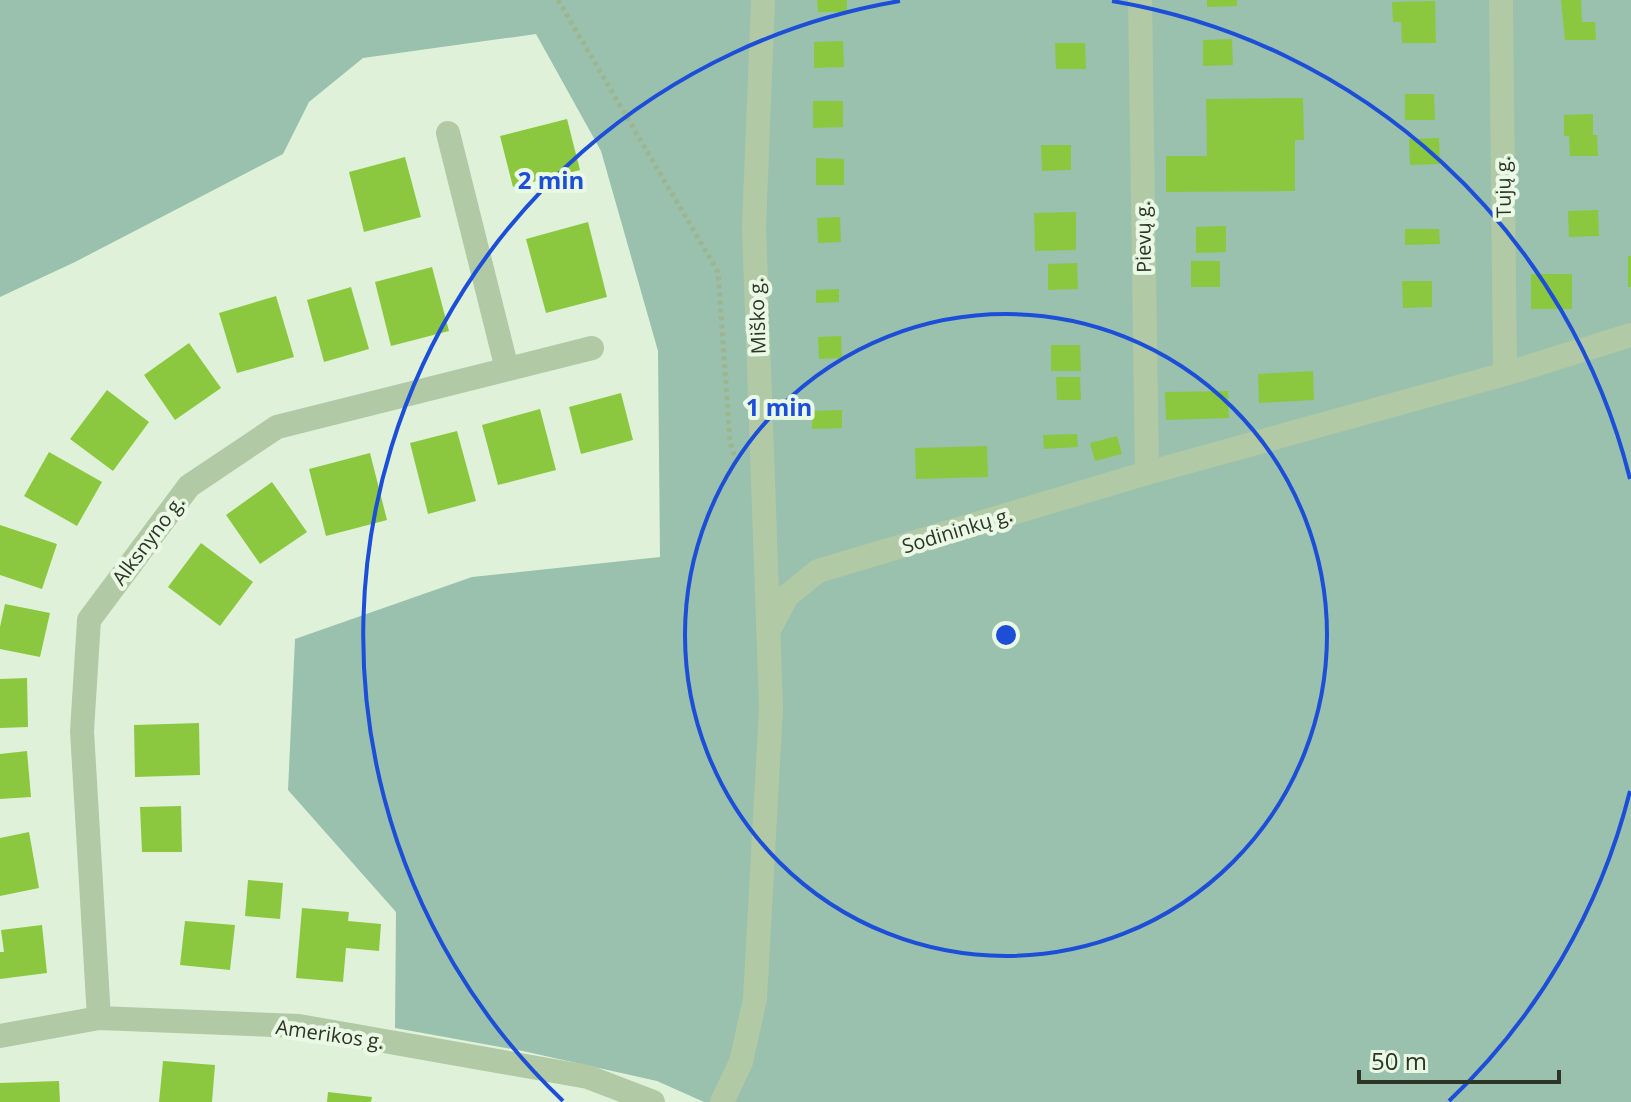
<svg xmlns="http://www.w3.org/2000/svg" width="1631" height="1102" viewBox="0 0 1631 1102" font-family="'Open Sans',sans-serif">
<rect width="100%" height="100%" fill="#dff2d9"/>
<path fill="#99c1ae" d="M 0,0 L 1631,0 L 1631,1102 L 704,1102 L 657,1081 L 523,1051 L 395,1028 L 396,912 L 288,790 L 295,639 L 472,577 L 660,557 L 658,351 L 601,151 L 536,34 L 363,58 L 309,102 L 283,154 L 75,262 L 0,297 Z"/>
<path fill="#8bc840" d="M 817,0 L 847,0 L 847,12 L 818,12 Z
M 1207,0 L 1237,0 L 1237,6 L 1207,7 Z
M 1561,0 L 1581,0 L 1582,22 L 1595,22 L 1596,40 L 1565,40 Z
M 1435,1 L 1436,43 L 1402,43 L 1401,22 L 1393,22 L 1392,2 Z
M 1232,39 L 1233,65 L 1203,66 L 1203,40 Z
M 843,41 L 844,67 L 814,68 L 814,42 Z
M 1055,43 L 1085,43 L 1086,69 L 1056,69 Z
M 1405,94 L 1434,94 L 1435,120 L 1405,120 Z
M 1303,98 L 1304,140 L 1295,140 L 1295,191 L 1166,192 L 1166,156 L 1207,156 L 1206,99 Z
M 813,101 L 843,101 L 843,127 L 813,128 Z
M 1593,114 L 1593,135 L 1597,135 L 1598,156 L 1570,156 L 1569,136 L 1564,136 L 1564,115 Z
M 567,119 L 580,170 L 513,187 L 500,136 Z
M 1439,138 L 1440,164 L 1410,165 L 1409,139 Z
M 1041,145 L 1071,145 L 1071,170 L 1042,171 Z
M 405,157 L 421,217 L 364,232 L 349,172 Z
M 816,158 L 844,159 L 844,185 L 816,185 Z
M 1598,210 L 1599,236 L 1569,237 L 1568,211 Z
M 1076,212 L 1076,250 L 1035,251 L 1034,213 Z
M 840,217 L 841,242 L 818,243 L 817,218 Z
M 588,222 L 607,297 L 546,313 L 526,239 Z
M 1226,226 L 1226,252 L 1196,253 L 1196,227 Z
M 1405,229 L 1439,229 L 1440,244 L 1405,245 Z
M 1628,256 L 1631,256 L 1631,287 L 1628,287 Z
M 1191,261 L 1220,261 L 1220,287 L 1191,287 Z
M 1077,263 L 1078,289 L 1048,290 L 1048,264 Z
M 432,267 L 449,331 L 391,346 L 375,282 Z
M 1531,274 L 1572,274 L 1572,309 L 1531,309 Z
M 1402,281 L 1432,281 L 1432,307 L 1403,308 Z
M 351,287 L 369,349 L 324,362 L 307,300 Z
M 839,289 L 839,302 L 816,303 L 816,290 Z
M 276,296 L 294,357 L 237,373 L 219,313 Z
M 841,336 L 842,358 L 819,359 L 818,337 Z
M 189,343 L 221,388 L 175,420 L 144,375 Z
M 1051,345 L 1080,345 L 1081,371 L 1051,371 Z
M 1313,371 L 1314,400 L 1259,403 L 1258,374 Z
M 1056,377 L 1080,377 L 1081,400 L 1057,400 Z
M 107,390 L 149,422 L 113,471 L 70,439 Z
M 1228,391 L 1229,418 L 1166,420 L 1165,392 Z
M 621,393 L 633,440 L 581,454 L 569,407 Z
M 540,409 L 556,470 L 498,485 L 482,425 Z
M 842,410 L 842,428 L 812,429 L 812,411 Z
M 457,431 L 476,501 L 428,514 L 410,443 Z
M 1077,434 L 1078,447 L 1044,449 L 1043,435 Z
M 1117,436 L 1122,454 L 1095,461 L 1090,443 Z
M 987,446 L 988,477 L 916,479 L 915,448 Z
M 49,452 L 102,482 L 77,526 L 24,496 Z
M 370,453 L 387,520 L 326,536 L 309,469 Z
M 272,482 L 307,532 L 260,564 L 226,515 Z
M 0,525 L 57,544 L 42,589 L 0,575 Z
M 201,543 L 253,582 L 220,626 L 168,587 Z
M 5,604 L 50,613 L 40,657 L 0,649 L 0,627 Z
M 27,678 L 28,727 L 0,728 L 0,679 Z
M 199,723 L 200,775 L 135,777 L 134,725 Z
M 27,751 L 31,797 L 0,799 L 0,754 Z
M 181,806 L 182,852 L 142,852 L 140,807 Z
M 29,832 L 39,888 L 0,896 L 0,838 Z
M 248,880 L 283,883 L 280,919 L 245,916 Z
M 302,908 L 349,912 L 348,921 L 381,924 L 379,951 L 346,948 L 343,982 L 296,978 Z
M 185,921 L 235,925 L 230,970 L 180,965 Z
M 42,925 L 47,973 L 0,979 L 0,952 L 4,952 L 1,930 Z
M 163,1061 L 215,1065 L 212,1102 L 159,1102 Z
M 59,1081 L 60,1102 L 0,1102 L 0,1083 Z
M 328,1092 L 372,1097 L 371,1102 L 327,1102 Z"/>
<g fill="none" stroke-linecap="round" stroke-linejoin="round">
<path stroke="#9db68f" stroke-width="5" stroke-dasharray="4 4" stroke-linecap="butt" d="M 558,0 L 718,272 L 730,442 L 736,461"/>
<path stroke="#b1caa5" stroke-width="24" d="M 1140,0 L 1147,473
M 1501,0 L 1505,374
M 448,133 L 507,369
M 769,630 L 787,596 L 818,571 L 1147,473 L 1505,374 L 1631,335
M 99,1018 L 82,731 L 89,620 L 189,486 L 277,427 L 592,348
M 0,1036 L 99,1018 L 299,1026 L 588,1077 L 653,1102
M 722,1102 L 741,1062 L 755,999 L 771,708 L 754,227 L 763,0"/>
</g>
<g fill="none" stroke="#1d4ed8" stroke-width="4">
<circle cx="1006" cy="635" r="321"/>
<path d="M1630 791A643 643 0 0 1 1449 1101M563 1101A643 643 0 0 1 900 1M1112 1A643 643 0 0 1 1630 479"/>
</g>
<g text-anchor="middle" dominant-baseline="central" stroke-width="8" stroke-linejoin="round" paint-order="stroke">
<g font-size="20" fill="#2d3526" stroke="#eaf9e5">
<text transform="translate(1503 187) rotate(-91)">Tujų g.</text>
<text transform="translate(1143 237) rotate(-91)">Pievų g.</text>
<text transform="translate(757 316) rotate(-92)">Miško g.</text>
<text transform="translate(957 530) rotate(-17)">Sodininkų g.</text>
<text transform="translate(148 540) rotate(-53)">Alksnyno g.</text>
<text transform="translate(330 1034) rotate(8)">Amerikos g.</text>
</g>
</g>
<circle cx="1006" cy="635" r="12" fill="#1d4ed8" stroke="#eaf9e5" stroke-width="4"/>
<g font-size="24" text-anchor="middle" font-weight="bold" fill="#1d4ed8" stroke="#eaf9e5" stroke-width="8" stroke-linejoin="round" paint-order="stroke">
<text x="551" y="189">2 min</text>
<text x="779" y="416">1 min</text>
</g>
<path d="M1359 1070v12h200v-12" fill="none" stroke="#2d3526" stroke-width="4"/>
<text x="1371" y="1070" font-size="24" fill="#2d3526" stroke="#eaf9e5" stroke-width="6" paint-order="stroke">50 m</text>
</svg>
